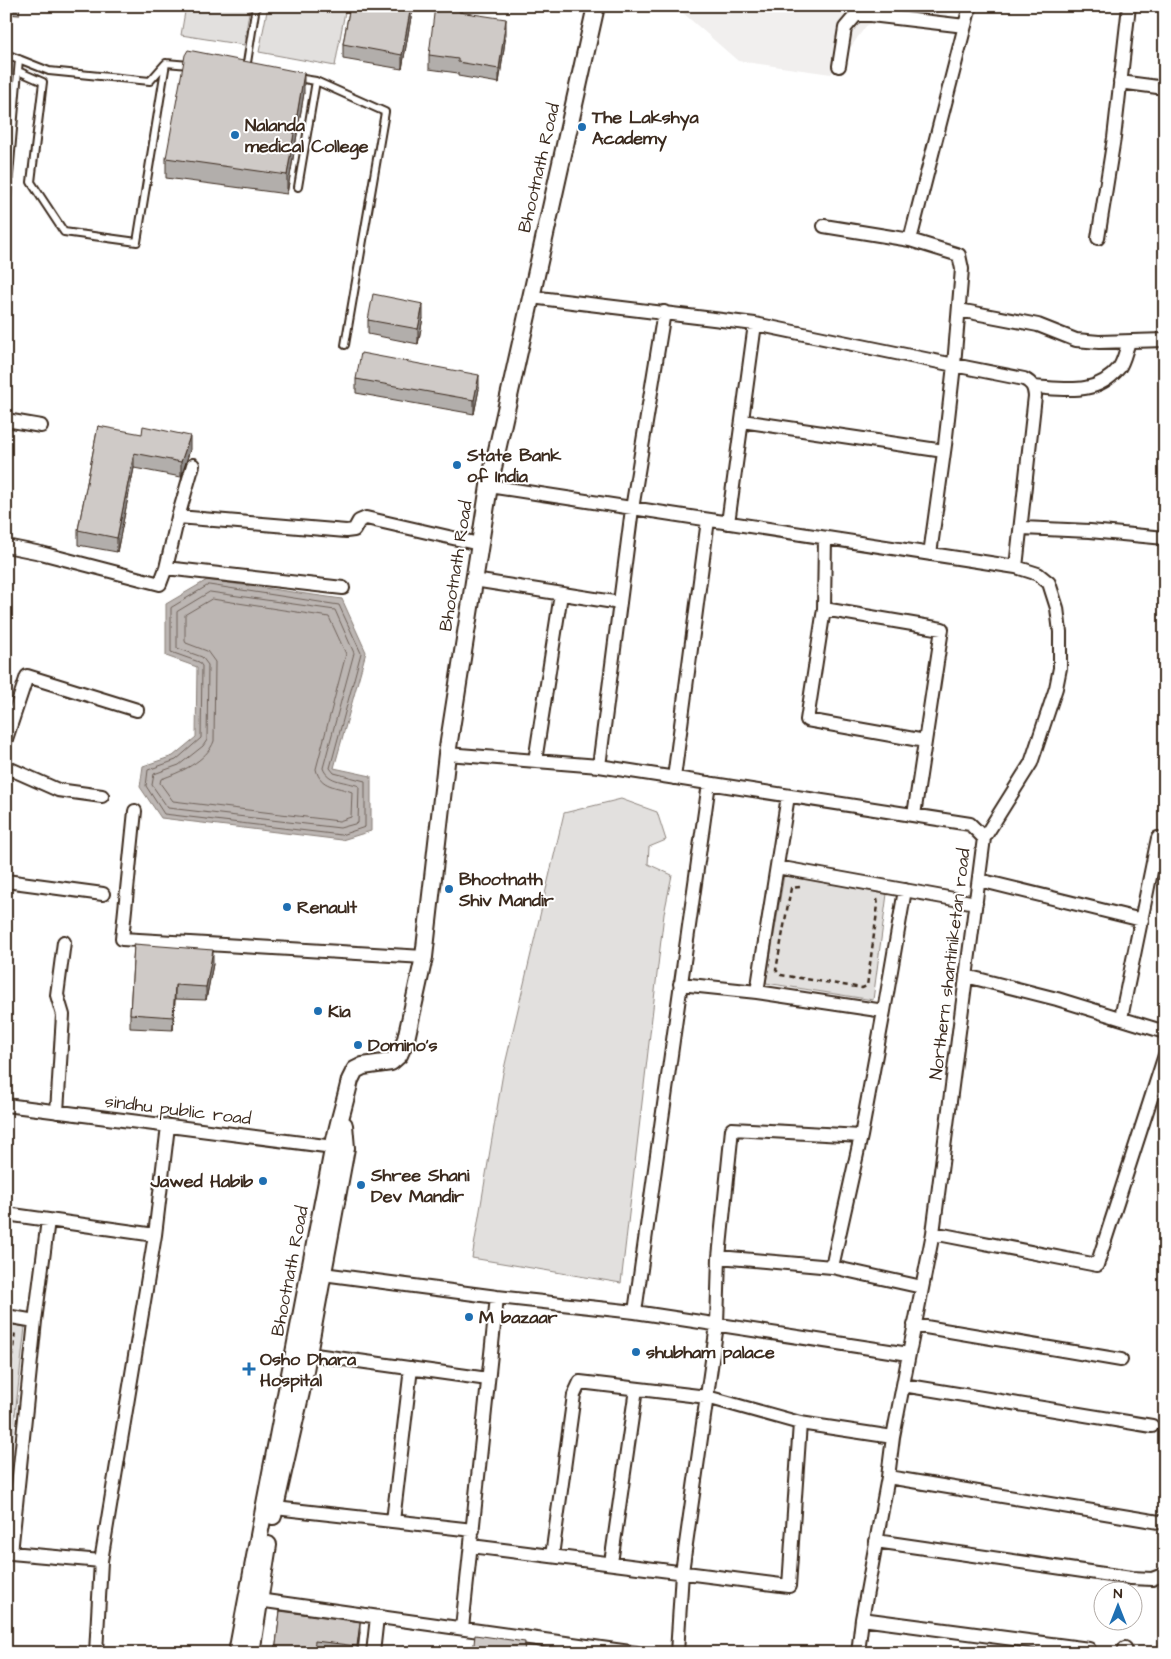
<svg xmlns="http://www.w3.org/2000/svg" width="1171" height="1659" viewBox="0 0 1171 1659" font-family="'Architects Daughter',sans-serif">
<rect width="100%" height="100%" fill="#fff"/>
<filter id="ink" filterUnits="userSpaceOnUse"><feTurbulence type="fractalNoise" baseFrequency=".02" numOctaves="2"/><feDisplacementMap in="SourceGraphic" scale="10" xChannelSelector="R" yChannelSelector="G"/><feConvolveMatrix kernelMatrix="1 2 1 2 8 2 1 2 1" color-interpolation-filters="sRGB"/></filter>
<g filter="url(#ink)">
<path fill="#f1efee" d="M 675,6 L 910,6 L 866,26 L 831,74 L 738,61 Z"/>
<path fill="#e2e0de" stroke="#8e857e" d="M 186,6 L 250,6 L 244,45 L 181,35 Z
M 268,6 L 346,6 L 335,66 L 259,52 Z
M 621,799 L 657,812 L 666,840 L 649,847 L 648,864 L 672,875 L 664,914 L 621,1283 L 472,1258 L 503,1073 L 564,813 Z
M 784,875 L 887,894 L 873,1000 L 766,983 Z
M 6,1324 L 25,1327 L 6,1495 Z"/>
<path fill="#bcb6b3" stroke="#887e77" d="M 207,580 L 342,599 L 366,652 L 334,768 L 371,776 L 371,831 L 342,840 L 161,818 L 140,787 L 143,766 L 173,756 L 196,737 L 197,667 L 166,656 L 166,604 Z"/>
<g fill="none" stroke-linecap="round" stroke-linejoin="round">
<path stroke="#6f625a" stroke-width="1" d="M 209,585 L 339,605 L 361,653 L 330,768 L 334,773 L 365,781 L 365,827 L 341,835 L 164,814 L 146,786 L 148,770 L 176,760 L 201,738 L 202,666 L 199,662 L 171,652 L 171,608 Z
M 210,592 L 335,610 L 354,653 L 323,768 C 328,783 347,781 359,786 L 358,823 L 340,828 L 168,808 L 152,785 L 154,774 L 179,765 L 203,746 L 207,740 L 208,665 L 202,657 L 177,648 L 177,612 Z
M 212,599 L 329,617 L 346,654 L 316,769 C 320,788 337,786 352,792 L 351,817 L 339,821 L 173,801 L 160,783 L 161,779 C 179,773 207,761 214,741 L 215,662 L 207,651 L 186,643 L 185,641 L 185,615 Z"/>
<g stroke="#3b2a1e" stroke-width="10">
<path id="service" d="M 6,54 L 49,71 L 150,81 L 165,64
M 166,63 L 189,65
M 246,69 L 256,6
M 18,71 L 43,82 L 31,182 L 64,232 L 137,242 L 166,63
M 297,78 L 316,81 L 385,112 L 345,345
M 6,91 L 16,92
M 298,187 L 316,81
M 6,210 L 19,59"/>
</g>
<g stroke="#3b2a1e" stroke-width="16">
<path id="minor" d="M 839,66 L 845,28 L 856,15 L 871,15 L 965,26
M 1120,82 L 1165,88
M 824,226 L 910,240 L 959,255 L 962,269 L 954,365 L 1024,379 C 1032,383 1034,387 1035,396 L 1016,567
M 1098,238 L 1114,138 L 1129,6
M 910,240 L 970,6
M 531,297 L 755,324 L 728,523
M 959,310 L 1038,325 L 1076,340 L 1099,342 L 1165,340
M 755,324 L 954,365 L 945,445 L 930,554
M 1034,387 C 1066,389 1096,396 1119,368 C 1124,361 1126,349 1129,342
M 6,420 L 41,426
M 742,421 L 944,451
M 489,486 L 1016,567 L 1038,574 L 1049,583 L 1057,608 L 1060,632 L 1060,668 L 1056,688 L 1031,763 L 984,838
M 178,517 L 346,531 L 354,530 L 359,521 L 366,518 L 479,544
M 1022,528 L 1090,531 L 1165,538
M 825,538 L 824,609 L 942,629 L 914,815
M 6,546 L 41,553 L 160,584 L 166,568 L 178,517 L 193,465
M 166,568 L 343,588
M 474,580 L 620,603
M 824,609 L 807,720 L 925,741
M 6,739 L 27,676 L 137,710
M 535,761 L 561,594
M 599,766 L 632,509 L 664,312
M 6,767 L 58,790 L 102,796
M 674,778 L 708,520
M 135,811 L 122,939 L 424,957
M 777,867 L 976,903
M 979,880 L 1142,920
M 6,881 L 103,894
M 966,976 L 1057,999 L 1165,1032
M 757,992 L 788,796
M 884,1011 L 905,890
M 1121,1018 L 1158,838
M 6,1105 L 341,1148
M 57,1112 L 63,1015 L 57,995 L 64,942
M 6,1214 L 155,1235
M 933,1233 L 1097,1265 L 1165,1055
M 719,1257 L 732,1129 L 861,1136
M 832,1267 L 922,1287
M 316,1270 L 323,1274 L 497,1297 L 635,1312 L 909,1354 L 933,1233 L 984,838 L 970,824 L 599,766 L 447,754
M 635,1312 L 709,783
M 6,1316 L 35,1321 L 11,1553 L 6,1552
M 35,1321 L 48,1220
M 914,1325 L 1121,1360
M 308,1354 L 488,1379
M 903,1385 L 1152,1426
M 893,1437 L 909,1354
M 888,1477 L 1165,1523
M 275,1508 L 473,1530
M 393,1521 L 411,1368
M 876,1541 L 1131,1578 L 1152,1579 L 1165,1574
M 471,1546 L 789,1586 L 800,1423 L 893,1437 L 888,1477 L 862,1619 L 858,1653
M 11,1553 L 101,1561
M 552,1556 L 574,1395 L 580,1382 L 707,1397 L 800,1423
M 611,1563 L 636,1389
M 251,1599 L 637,1653
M 862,1619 L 1089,1649
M 462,1628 L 497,1297
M 96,1653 L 101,1561 L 155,1235 L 168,1126
M 373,1653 L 377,1617
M 677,1653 L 682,1572 L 717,1325 L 719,1257 L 832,1267 L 861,1136 L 884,1011 L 757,992 L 680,984
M 1124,1653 L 1125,1648"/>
</g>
<g stroke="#3b2a1e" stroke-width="20">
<path id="tertiary" d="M 273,1516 L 301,1392 L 346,1148 L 344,1125
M 237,1653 C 268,1485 301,1317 333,1150 C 337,1126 345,1103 350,1080 L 355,1070 L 363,1066 L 391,1062 L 399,1055 L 406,1039 L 424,957 L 447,754 L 489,486 L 596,6
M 251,1653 L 268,1545"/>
</g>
<path stroke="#3b2a1e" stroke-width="2.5" stroke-dasharray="5 4" stroke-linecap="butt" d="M 800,887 L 791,888 L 776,970 L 781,975 L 862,988 L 867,986 L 878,905 L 877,899
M 6,1410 L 15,1331"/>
<use href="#service" stroke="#fff" stroke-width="6"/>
<use href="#minor" stroke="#fff" stroke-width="12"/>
<use href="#tertiary" stroke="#fff" stroke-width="16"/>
</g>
<path fill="#b2aeab" stroke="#3b2a1e" d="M 6,6 L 20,6 L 19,15 L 6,14 Z
M 350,6 L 413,6 L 402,69 L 343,59 L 343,44 Z
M 462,6 L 461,12 L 506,34 L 499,83 L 458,76 L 458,73 L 429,69 L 429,55 Z
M 304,93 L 287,194 L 166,178 L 166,158 Z
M 423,318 L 418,344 L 368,334 L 368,320 Z
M 356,379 L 479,389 L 474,414 L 356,393 Z
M 98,426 L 190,450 L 181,477 L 134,468 L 117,552 L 78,545 L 78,530 Z
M 134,944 L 213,964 L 206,1000 L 175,999 L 173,1030 L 130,1028 L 130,1014 Z
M 280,1611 L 360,1632 L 358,1653 L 334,1653 L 315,1651 L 315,1653 L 275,1653 Z"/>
<path fill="#918d8b" stroke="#3b2a1e" d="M 411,6 L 413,6 L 402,69 L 402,55 Z
M 460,6 L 462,6 L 459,27 L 459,12 Z
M 506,19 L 506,34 L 499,83 L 499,69 Z
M 304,73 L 304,93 L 287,194 L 287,175 Z
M 423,304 L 423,318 L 418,344 L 418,329 Z
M 479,375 L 479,389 L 474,414 L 474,400 Z
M 190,436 L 190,450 L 181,477 L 181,462 Z
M 134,453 L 134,468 L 117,552 L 117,538 Z
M 213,950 L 213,964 L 206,1000 L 206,987 Z
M 175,985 L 175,999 L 173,1030 L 173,1017 Z
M 360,1622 L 360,1632 L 357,1653 L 357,1646 Z"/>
<path fill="#cfcac7" stroke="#3b2a1e" d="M 350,6 L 411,6 L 402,55 L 343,44 Z
M 435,6 L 460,6 L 459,12 L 506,19 L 499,69 L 458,62 L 458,59 L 429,55 Z
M 188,50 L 304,73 L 287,175 L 166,158 L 185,55 Z
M 373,294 L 423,304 L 418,329 L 368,320 Z
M 361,353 L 479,375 L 474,400 L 356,379 Z
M 98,426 L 142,434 L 143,426 L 190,436 L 181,462 L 134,453 L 117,538 L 78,530 Z
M 134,944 L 213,950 L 206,987 L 175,985 L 173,1017 L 130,1014 Z
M 280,1611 L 360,1622 L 357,1646 L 315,1641 L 314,1653 L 275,1653 Z
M 475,1635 L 525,1642 L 524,1653 L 473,1653 Z
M 592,1649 L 614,1652 L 614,1653 L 592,1653 Z"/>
</g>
<g fill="#1f6fb2" stroke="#fff" stroke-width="2">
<circle cx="582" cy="127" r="5"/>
<circle cx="235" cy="135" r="5"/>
<circle cx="457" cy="465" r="5"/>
<circle cx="449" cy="889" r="5"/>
<circle cx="287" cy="907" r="5"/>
<circle cx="318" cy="1011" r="5"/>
<circle cx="358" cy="1045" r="5"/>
<circle cx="263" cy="1181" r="5"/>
<circle cx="361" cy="1185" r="5"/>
<circle cx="469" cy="1317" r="5"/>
<circle cx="636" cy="1352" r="5"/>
<path d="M246.5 1361.5h5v5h5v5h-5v5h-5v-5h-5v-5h5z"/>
</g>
<g text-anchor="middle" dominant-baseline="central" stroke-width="4" stroke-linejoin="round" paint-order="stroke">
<g font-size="18" font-weight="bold" fill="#3b2a1e" stroke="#fff" text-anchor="start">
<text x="592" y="117">The Lakshya<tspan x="592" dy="21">Academy</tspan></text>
<text x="245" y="125">Nalanda<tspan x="245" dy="21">medical College</tspan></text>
<text x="467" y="455">State Bank<tspan x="467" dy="21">of India</tspan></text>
<text x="459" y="879">Bhootnath<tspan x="459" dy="21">Shiv Mandir</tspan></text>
<text x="297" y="907">Renault</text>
<text x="328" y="1011">Kia</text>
<text x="368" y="1045">Domino's</text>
<text x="371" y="1175">Shree Shani<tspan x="371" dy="21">Dev Mandir</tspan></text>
<text x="253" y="1181" text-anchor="end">Jawed Habib</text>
<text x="479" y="1317">M bazaar</text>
<text x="646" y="1352">shubham palace</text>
<text x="260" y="1359">Osho Dhara<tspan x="260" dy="21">Hospital</tspan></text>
</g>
<g font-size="18" fill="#3b2a1e" stroke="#fff">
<text transform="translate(539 168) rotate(-77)">Bhootnath Road</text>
<text transform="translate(456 566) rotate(-81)">Bhootnath Road</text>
<text transform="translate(950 964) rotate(-83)">Northern shantiniketan road</text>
<text transform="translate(178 1110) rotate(7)">sindhu public road</text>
<text transform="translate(290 1271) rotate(-79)">Bhootnath Road</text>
</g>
</g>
<rect width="1171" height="1659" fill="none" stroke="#fff" stroke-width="25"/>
<rect x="12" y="12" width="1146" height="1634" fill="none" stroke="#3b2a1e" stroke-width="2" filter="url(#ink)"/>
<g transform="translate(1118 1606)"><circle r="24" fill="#ffffff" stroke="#b1aaa5"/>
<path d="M0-4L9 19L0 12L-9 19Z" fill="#1f6fb2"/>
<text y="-8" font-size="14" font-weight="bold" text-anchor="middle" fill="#3b2a1e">N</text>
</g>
</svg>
